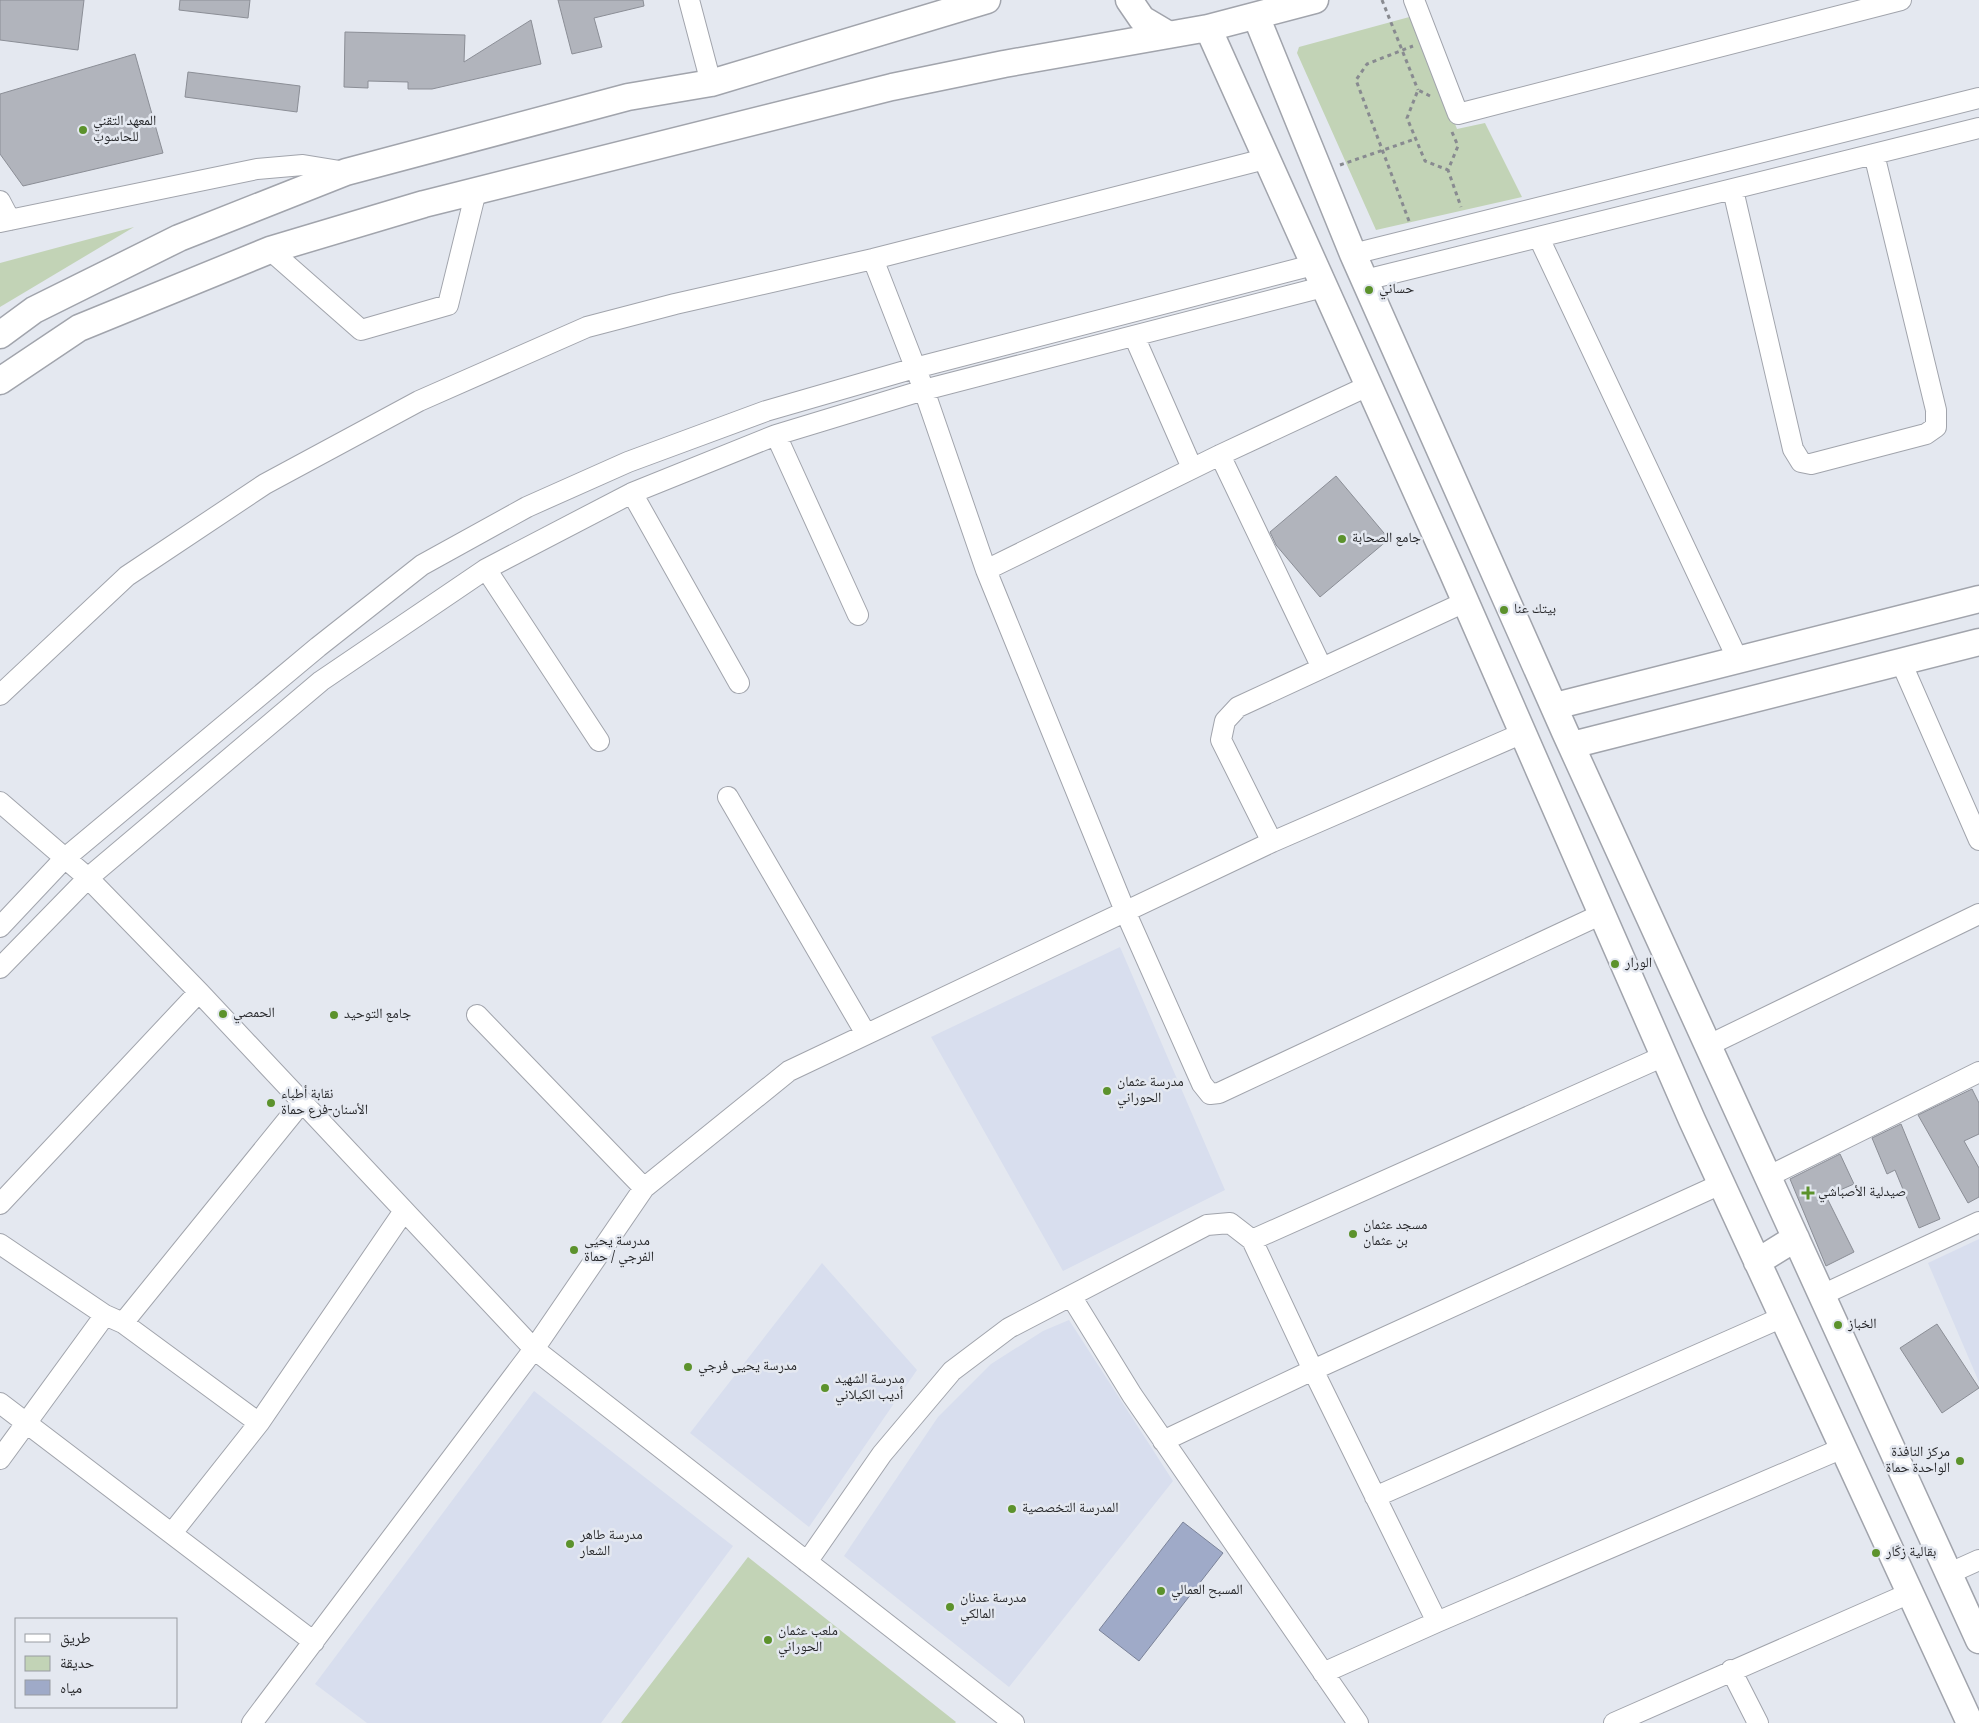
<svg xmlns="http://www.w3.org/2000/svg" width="1979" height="1723" viewBox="0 0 1979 1723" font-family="Georgia,'Noto Naskh Arabic',serif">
<rect width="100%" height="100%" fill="#e4e8f0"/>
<path fill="#d8deee" d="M 1120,947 L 1225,1190 L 1063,1271 L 931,1037 Z
M 1979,1239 L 1979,1382 L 1928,1263 Z
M 822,1263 L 917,1370 L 809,1527 L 690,1433 Z
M 1069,1320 L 1173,1481 L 1009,1687 L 844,1556 L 938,1417 L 991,1364 L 1043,1331 Z
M 534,1391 L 733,1546 L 601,1723 L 367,1723 L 315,1684 Z"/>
<path fill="#c2d3b6" d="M 1413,16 L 1457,129 L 1485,123 L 1522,197 L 1376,230 L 1297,53 L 1299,47 Z
M 134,227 L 0,307 L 0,263 Z
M 748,1557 L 956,1722 L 955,1723 L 621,1723 Z"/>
<path fill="#9faac8" stroke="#7b8399" d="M 1183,1522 L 1223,1553 L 1139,1661 L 1099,1630 Z"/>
<path fill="#b1b4bc" stroke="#8b8e96" d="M 0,0 L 84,0 L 78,50 L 0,40 Z
M 180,0 L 250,0 L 248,18 L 179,10 Z
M 558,0 L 643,0 L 644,6 L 594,18 L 602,47 L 572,54 Z
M 531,20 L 541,64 L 432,89 L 408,89 L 408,82 L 368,81 L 368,88 L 344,87 L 345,32 L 465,35 L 464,62 Z
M 135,54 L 163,153 L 23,186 L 0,154 L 0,94 Z
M 188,72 L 300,86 L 297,112 L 185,97 Z
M 1336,476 L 1389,539 L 1320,597 L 1276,545 L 1270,532 Z
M 1972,1089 L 1979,1103 L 1979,1134 L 1964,1141 L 1979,1168 L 1979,1197 L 1968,1203 L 1918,1115 Z
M 1901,1124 L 1940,1219 L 1919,1228 L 1895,1170 L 1887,1174 L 1872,1138 Z
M 1840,1154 L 1854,1184 L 1826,1196 L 1854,1252 L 1826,1266 L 1790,1179 Z
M 1937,1324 L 1979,1388 L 1942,1413 L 1900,1348 Z"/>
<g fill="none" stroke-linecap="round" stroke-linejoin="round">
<g stroke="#a1a4ac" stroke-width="22">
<path id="minor" d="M 689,0 L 711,83
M 1414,0 L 1458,114 L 1901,0
M 1733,190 L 1793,449 L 1801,462 L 1811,464 L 1926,434 L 1936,427 L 1936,410 L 1874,154
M 0,201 L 10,220
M 0,222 L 257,169 L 303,165 L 346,172
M 1539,238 L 1738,660
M 270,250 L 361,330 L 448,305 L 476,191
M 1353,254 L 1979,98
M 873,259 L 924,390 L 986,570 L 1125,911 L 1202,1084 L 1210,1094 L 1219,1093 L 1602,914
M 1365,280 L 1979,128
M 1134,336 L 1192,468
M 776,435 L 858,615
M 1220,455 L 1322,668
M 632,493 L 739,683
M 486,569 L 599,741
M 986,570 L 1220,455 L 1368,386
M 1901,662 L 1979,840
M 0,695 L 127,576 L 265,484 L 419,401 L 587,327 L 675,304 L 873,259 L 1265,159
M 728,797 L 866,1034
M 0,802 L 88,878 L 199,992 L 534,1349 L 1014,1723
M 1272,842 L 1221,740 L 1225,721 L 1238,707 L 1465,602
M 0,927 L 64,859 L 318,647 L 422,565 L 527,507 L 628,462 L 766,411 L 915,368 L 1313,265
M 0,968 L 88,878 L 321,681 L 486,569 L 632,493 L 776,435 L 924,390 L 1323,287
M 477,1015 L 644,1188
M 1709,1045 L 1979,914
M 1767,1177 L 1979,1072
M 0,1204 L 199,992
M 1252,1240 L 1664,1056
M 0,1244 L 105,1315 L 123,1323 L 259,1423
M 1822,1295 L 1979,1222
M 1071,1296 L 1132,1395 L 1358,1723
M 123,1323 L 302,1102
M 0,1403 L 314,1642
M 1163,1441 L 1313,1370 L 1721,1184
M 0,1459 L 105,1315
M 1375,1497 L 1783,1317
M 172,1533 L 259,1423 L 404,1211
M 807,1562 L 882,1454 L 952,1371 L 1009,1328 L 1207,1225 L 1230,1223 L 1252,1240 L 1313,1370 L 1437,1622
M 1950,1573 L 1979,1560
M 1731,1670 L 1758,1723
M 1323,1673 L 1437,1622 L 1843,1448
M 252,1723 L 534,1349 L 644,1188 L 789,1071 L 1272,842 L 1523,733
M 1614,1723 L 1910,1593"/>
</g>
<g stroke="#a1a4ac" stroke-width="29">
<path id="major" d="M 1129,0 L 1142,19 L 1169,35
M 1256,16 L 1353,254 L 1565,732 L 1979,1640
M 1208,28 L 1452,571 L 1692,1120 L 1970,1723
M 0,335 L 34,310 L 179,238 L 346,172 L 628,97 L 711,83 L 987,0
M 0,381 L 79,328 L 270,250 L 424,204 L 892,87 L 1004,64 L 1208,28 L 1315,0
M 1555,706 L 1979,599
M 1572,745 L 1979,642
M 1757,1262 L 1796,1238"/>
</g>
<path stroke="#888a90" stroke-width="3" stroke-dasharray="4 4" stroke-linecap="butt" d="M 1382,0 L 1418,90
M 1430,96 L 1418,90 L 1407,118 L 1425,161 L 1448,170
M 1452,132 L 1458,146 L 1448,170 L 1461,207
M 1340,165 L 1415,139
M 1409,221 L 1356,80 L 1367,64 L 1413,46"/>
<use href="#minor" stroke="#fff" stroke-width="20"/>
<use href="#major" stroke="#fff" stroke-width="26"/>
</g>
<g fill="#5c922c" stroke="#e4e8f0" stroke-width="2">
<circle cx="83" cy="130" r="5"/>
<circle cx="1369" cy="290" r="5"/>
<circle cx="1342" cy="539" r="5"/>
<circle cx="1504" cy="610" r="5"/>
<circle cx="1615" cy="964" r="5"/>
<circle cx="223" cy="1014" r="5"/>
<circle cx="334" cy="1015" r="5"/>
<circle cx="1107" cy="1091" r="5"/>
<circle cx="271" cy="1103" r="5"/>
<path d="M1805.5 1185.5h5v5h5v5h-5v5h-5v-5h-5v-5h5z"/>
<circle cx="1353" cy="1234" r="5"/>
<circle cx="574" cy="1250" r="5"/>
<circle cx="1838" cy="1325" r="5"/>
<circle cx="688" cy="1367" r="5"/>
<circle cx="825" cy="1388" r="5"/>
<circle cx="1960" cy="1461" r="5"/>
<circle cx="1012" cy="1509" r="5"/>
<circle cx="570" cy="1544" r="5"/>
<circle cx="1876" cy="1553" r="5"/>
<circle cx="1161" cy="1591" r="5"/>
<circle cx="950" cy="1607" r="5"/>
<circle cx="768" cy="1640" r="5"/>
</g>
<g text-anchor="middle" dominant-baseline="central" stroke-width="5" stroke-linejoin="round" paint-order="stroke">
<g font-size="14" fill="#26272a" stroke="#e4e8f0" text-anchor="start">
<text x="93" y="122">المعهد التقني<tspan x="93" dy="16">للحاسوب</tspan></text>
<text x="1379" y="290">حساني</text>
<text x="1352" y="539">جامع الصحابة</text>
<text x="1514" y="610">بيتك عنا</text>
<text x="1625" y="964">الورار</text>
<text x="233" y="1014">الحمصي</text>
<text x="344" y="1015">جامع التوحيد</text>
<text x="1117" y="1083">مدرسة عثمان<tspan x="1117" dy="16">الحوراني</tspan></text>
<text x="281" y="1095">نقابة أطباء<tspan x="281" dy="16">الأسنان-فرع حماة</tspan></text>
<text x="1818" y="1193">صيدلية الأصباشي</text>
<text x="1363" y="1226">مسجد عثمان<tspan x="1363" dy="16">بن عثمان</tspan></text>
<text x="584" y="1242">مدرسة يحيى<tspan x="584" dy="16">الفرجي / حماة</tspan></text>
<text x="1848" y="1325">الخباز</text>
<text x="698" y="1367">مدرسة يحيى فرجي</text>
<text x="835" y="1380">مدرسة الشهيد<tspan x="835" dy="16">أديب الكيلاني</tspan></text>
<text x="1950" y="1453" text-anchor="end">مركز النافذة<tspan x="1950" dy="16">الواحدة حماة</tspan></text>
<text x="1022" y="1509">المدرسة التخصصية</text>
<text x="580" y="1536">مدرسة طاهر<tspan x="580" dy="16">الشعار</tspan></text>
<text x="1886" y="1553">بقالية زكّار</text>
<text x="1171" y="1591">المسبح العمالي</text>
<text x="960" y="1599">مدرسة عدنان<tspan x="960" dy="16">المالكي</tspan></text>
<text x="778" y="1632">ملعب عثمان<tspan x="778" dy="16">الحوراني</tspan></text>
</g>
</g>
<rect x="15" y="1618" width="162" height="90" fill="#e4e8f0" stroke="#989ba1"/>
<rect x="25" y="1634" width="25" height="8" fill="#ffffff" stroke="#989ba1"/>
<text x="60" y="1643" font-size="15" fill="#26272a">طريق</text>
<rect x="25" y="1656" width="25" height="15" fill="#c2d3b6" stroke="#989ba1"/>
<text x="60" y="1668" font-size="15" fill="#26272a">حديقة</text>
<rect x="25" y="1680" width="25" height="15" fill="#9faac8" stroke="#989ba1"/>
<text x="60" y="1693" font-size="15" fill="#26272a">مياه</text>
</svg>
